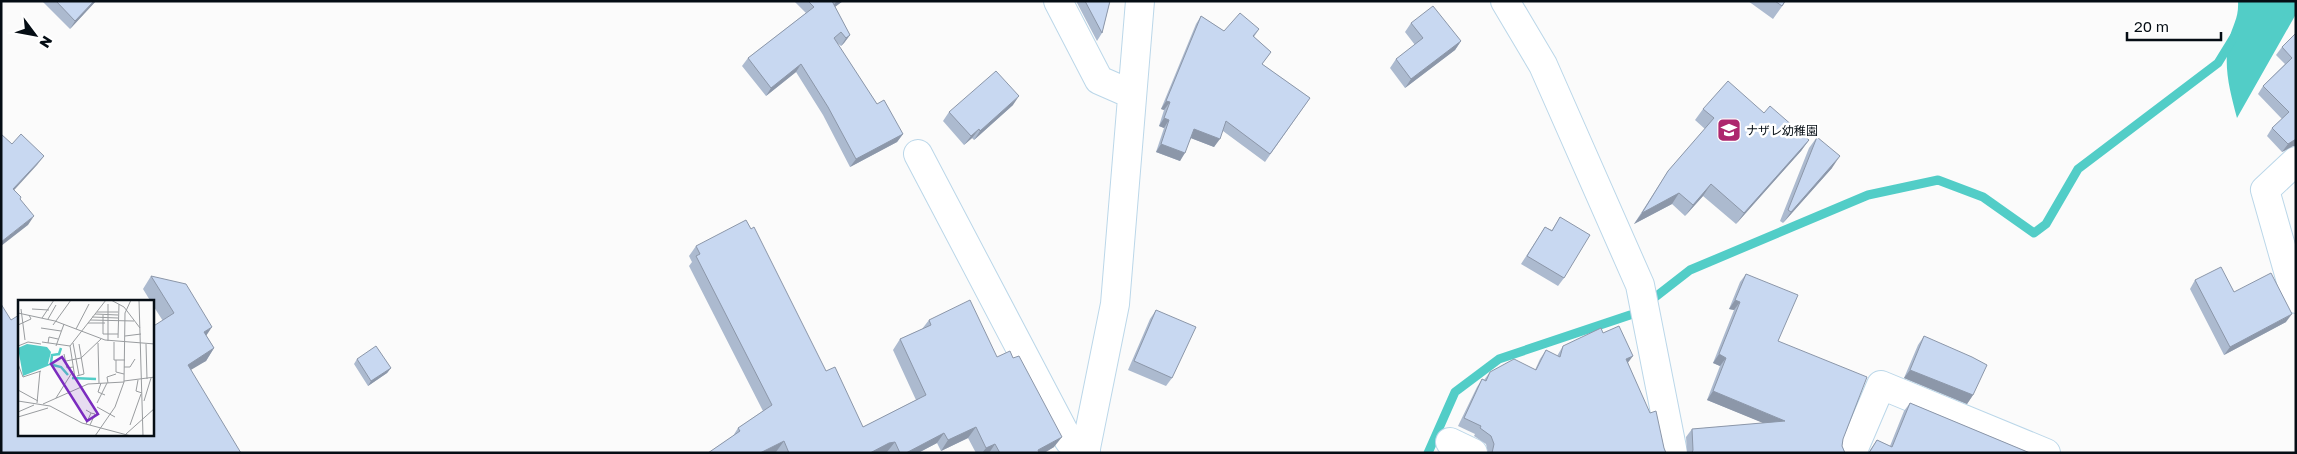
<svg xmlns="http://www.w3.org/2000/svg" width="2297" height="454" viewBox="0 0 2297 454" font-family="'Golos Text','Noto Sans JP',sans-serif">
<rect width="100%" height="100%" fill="#fbfbfb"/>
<path fill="#52cdc7" d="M 2238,1 L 2296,1 L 2296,14 L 2237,118 C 2230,91 2223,67 2229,39 C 2233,24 2239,18 2238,1 Z"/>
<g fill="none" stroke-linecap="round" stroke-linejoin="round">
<path stroke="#52cdc7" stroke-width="9" d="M 1654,298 L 1690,270 L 1868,195 L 1938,180 L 1983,197 L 2034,233 L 2046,224 L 2078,169 L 2218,63 L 2234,37
M 1428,453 L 1455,392 L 1499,359 L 1630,315"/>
<g stroke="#bbd7e9" stroke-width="30">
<path id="street" d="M 1058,1 L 1099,80 L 1131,94
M 1505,1 L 1543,65 L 1640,285 L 1673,453
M 918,154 L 1069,441 L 1086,450
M 2296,161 L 2265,190 L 2296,299
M 1450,442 L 1473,453
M 1085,453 L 1115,304 L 1140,1
M 1852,453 L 1881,385 L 2046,453"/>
</g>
<use href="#street" stroke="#fff" stroke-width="28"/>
</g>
<path fill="#acbacf" d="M 42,1 L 96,1 L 70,29 Z
M 794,1 L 843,1 L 835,7 L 850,35 L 844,43 L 841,46 L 836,42 L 877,104 L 903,134 L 897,142 L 850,167 L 823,115 L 796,72 L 766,96 L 742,66 L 748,58 L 806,13 Z
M 1076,1 L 1110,1 L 1102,33 L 1097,41 Z
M 1748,1 L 1786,1 L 1773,19 Z
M 1201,16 L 1224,31 L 1259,29 L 1254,37 L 1271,52 L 1262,64 L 1310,98 L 1265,162 L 1223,131 L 1214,147 L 1191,138 L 1180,161 L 1156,152 L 1164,128 L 1159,126 L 1164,110 L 1161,109 L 1196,24 Z
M 1411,23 L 1461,41 L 1455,50 L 1405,88 L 1390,68 L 1396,59 L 1415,45 L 1405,32 Z
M 2296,33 L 2293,146 L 2282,152 L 2267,136 L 2272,128 L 2282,119 L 2258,94 L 2263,86 L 2285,64 L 2276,55 L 2282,47 Z
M 1013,105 L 974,140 L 972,138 L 964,145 L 943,121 L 949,112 Z
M 1703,109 L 1764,113 L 1809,140 L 1801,151 L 1736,224 L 1703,196 L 1685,216 L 1672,204 L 1634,224 L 1668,171 L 1705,129 L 1695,120 Z
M 1817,137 L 1832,168 L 1783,223 L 1780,221 L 1809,148 Z
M 1560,217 L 1564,278 L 1558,286 L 1521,264 L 1545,227 L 1552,230 Z
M 696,246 L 826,371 L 863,427 L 916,400 L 893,350 L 900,339 L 922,329 L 929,320 L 997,357 L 1054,447 L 1044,453 L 976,453 L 968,438 L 941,451 L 937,443 L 918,453 L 888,453 L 887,452 L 885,453 L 777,453 L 776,452 L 774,453 L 708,453 L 733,436 L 738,428 L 763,411 L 689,266 L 692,262 L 689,256 Z
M 1746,274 L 1778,341 L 1843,439 L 1842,446 L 1845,453 L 1687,453 L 1686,437 L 1692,429 L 1764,423 L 1707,400 L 1720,366 L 1713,363 L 1734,310 L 1729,309 L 1740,282 Z
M 151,276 L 206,335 L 214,348 L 206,361 L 1,453 L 11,320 L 19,435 L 163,321 L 152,304 L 152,302 L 151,302 L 143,289 Z
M 2195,280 L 2234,292 L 2286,322 L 2224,355 L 2190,289 Z
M 1156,310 L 1172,378 L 1166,386 L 1128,370 L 1150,319 Z
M 1603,333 L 1628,363 L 1666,453 L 1488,453 L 1486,444 L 1474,436 L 1475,434 L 1458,426 L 1477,387 L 1482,379 L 1484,380 L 1490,372 L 1535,370 L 1540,359 L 1546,350 L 1557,356 L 1563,346 Z
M 1924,336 L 1973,395 L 1967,404 L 1904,378 L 1918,345 Z
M 357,359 L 391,368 L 387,373 L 368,386 L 354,364 Z
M 1910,403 L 2030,453 L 1868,453 L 1877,440 L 1890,446 L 1904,411 Z"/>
<path fill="#8c97a9" d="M 94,1 L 96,1 L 70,29 L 75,21 Z
M 838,1 L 843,1 L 829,11 L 835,3 Z
M 850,35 L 844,43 L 841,46 L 846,38 Z
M 1461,41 L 1455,50 L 1405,88 L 1411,79 Z
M 801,64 L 796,72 L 766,96 L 771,88 Z
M 1019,96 L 1013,105 L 974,140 L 980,131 Z
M 1166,101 L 1170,102 L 1164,110 L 1161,109 Z
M 1164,118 L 1169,120 L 1164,128 L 1159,126 Z
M 979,129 L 972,138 L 964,145 L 971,136 Z
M 1194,129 L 1220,139 L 1214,147 L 1188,137 Z
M 903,134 L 897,142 L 850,167 L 856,159 Z
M 2296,139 L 2296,146 L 2293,146 L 2282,152 L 2288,144 Z
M 1809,140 L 1801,151 L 1736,224 L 1744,213 Z
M 1161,144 L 1185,153 L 1180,161 L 1156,152 Z
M 44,156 L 37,165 L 6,199 L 13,189 Z
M 1840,156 L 1832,168 L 1783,223 L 1791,212 Z
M 1711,184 L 1703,196 L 1685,216 L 1693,205 Z
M 1679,193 L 1672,204 L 1634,224 L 1642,213 Z
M 34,216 L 28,225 L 1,246 L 1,242 Z
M 1735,300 L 1740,302 L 1734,310 L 1729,309 Z
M 2292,314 L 2286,322 L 2224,355 L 2230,347 Z
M 212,327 L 204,339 L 204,332 Z
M 214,348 L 206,361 L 179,377 L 188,365 Z
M 1719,354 L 1726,358 L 1720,366 L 1713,363 Z
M 1633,356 L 1627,364 L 1626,359 Z
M 391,368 L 387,373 L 368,386 L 371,381 Z
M 1910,370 L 1973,395 L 1967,404 L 1904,378 Z
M 1713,391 L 1785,421 L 1780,430 L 1707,400 Z
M 976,427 L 968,438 L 941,451 L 948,440 Z
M 944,433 L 937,443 L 918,453 L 906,453 Z
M 1062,437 L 1054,447 L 1044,453 L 1036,453 L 1038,450 Z
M 784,441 L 776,452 L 774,453 L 760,453 Z
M 895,442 L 887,452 L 870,453 L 889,443 Z
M 995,444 L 989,453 L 982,453 L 986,448 Z"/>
<path fill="#c8d8f1" stroke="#8c97a9" d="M 56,1 L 94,1 L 75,21 Z
M 808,1 L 832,1 L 850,35 L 846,38 L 841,32 L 834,38 L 877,104 L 884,100 L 903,134 L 856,159 L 828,107 L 801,64 L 771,88 L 748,58 L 814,7 Z
M 1085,1 L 1110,1 L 1102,33 Z
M 1775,1 L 1785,1 L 1782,6 Z
M 1433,6 L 1461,41 L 1411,79 L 1396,59 L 1423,38 L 1411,23 Z
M 1240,13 L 1259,29 L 1253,36 L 1271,52 L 1262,64 L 1310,98 L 1270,154 L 1226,121 L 1220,139 L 1194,129 L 1185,153 L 1161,144 L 1169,120 L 1164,118 L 1170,102 L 1166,101 L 1201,16 L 1224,31 Z
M 2296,33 L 2296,139 L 2288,144 L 2272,128 L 2289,112 L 2263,86 L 2292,58 L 2282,47 Z
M 996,71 L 1019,96 L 980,131 L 979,129 L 971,136 L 949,112 Z
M 1728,81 L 1764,113 L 1770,106 L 1809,140 L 1744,213 L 1711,184 L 1693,205 L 1679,193 L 1642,213 L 1668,171 L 1714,118 L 1703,109 Z
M 1,134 L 12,144 L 21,134 L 44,156 L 13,189 L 21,197 L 20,199 L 34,216 L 1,242 Z
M 1817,137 L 1840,156 L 1791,212 L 1788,210 Z
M 1560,217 L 1590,235 L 1564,278 L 1527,256 L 1545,227 L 1552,231 Z
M 746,220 L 751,229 L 754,227 L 826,371 L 835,367 L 863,427 L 926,395 L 900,339 L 931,325 L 929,320 L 970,300 L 997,357 L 1010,351 L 1013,358 L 1019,356 L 1062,437 L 1038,450 L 1039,453 L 1000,453 L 995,444 L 986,448 L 976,427 L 948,440 L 944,433 L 906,453 L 900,453 L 895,442 L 889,443 L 870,453 L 789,453 L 784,441 L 760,453 L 708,453 L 740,431 L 738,428 L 772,405 L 696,256 L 700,254 L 696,246 Z
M 2221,267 L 2234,292 L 2271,273 L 2292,314 L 2230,347 L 2195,280 Z
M 1746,274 L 1798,295 L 1778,341 L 1867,377 L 1843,439 L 1842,446 L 1845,453 L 1692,453 L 1693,450 L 1692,429 L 1785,421 L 1713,391 L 1726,358 L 1719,354 L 1740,302 L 1735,300 Z
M 151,276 L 186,284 L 212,327 L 204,332 L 214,348 L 188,365 L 241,453 L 1,453 L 1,304 L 11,320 L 19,315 L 19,435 L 152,435 L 152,327 L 174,313 Z
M 1156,310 L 1196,327 L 1172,378 L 1134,361 Z
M 1619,326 L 1633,356 L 1626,359 L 1650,413 L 1656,411 L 1664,448 L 1666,453 L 1492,453 L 1494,444 L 1491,436 L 1480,428 L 1481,426 L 1464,418 L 1482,379 L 1486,381 L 1490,372 L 1514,359 L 1536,370 L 1546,350 L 1560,357 L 1563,346 L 1601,328 L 1603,333 Z
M 1924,336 L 1972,357 L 1987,365 L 1973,395 L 1910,370 Z
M 376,346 L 391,368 L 371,381 L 357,359 Z
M 1910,403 L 2030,453 L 1869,453 L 1877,440 L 1892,447 Z"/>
<defs>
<g id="school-square" transform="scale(1.25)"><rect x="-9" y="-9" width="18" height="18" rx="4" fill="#ad276e" stroke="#fff"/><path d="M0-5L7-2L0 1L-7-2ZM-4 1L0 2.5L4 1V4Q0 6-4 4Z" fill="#fff"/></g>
</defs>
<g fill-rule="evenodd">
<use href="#school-square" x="1729" y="130"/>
</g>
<g text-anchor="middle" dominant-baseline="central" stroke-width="5" stroke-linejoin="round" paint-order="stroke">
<g font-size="12" fill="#050d14" stroke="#fff" text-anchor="start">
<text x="1746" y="130">ナザレ幼稚園</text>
</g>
</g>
<g transform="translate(18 300)">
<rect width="136" height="136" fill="#fbfbfb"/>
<path d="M 9,44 L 29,47 L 33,52 L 30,64 L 37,63 L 5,76 L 0,48 Z" fill="#52cdc7"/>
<path fill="none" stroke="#52cdc7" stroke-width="2.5" d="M 33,63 L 34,55 L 41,54 L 43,48M 35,65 L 43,67 L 50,75M 54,78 L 78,79"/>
<path fill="none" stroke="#999c9f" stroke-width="1" d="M 93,0 L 106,7 L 122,28M 121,0 L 125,136M 3,9 L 7,40M 14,9 L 31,10M 79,12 L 100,12M 0,13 L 37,21 L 87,40 L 137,44M 77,14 L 100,15M 85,15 L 85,34 L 100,34M 74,17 L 100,18M 24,18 L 36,0M 30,19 L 38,5M 72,20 L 116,21M 70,23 L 87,23M 0,25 L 13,19 L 11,15M 35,25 L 53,0M 23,28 L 43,31M 58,29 L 71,4M 107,36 L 123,34M 100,38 L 101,4M 90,41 L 90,4M 24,42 L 52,46 L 88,0M 96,42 L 96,60 L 98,60M 30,43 L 31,37 L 40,39M 55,43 L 61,75M 80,43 L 81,83M 128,44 L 129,79M 0,46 L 10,42 L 23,44M 38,46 L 46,24M 52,46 L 57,78M 46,54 L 49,68 L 55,67M 48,61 L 63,58 L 83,39M 0,64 L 5,77 L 23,71M 106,67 L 112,67 L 117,59M 106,74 L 98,72 L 98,60 L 107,60M 59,76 L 66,74 L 61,44M 120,80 L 118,91 L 124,93M 106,81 L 137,77M 83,83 L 80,92 L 87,95M 90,83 L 89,77 L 98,74M 0,90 L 20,101M 38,98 L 55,71M 0,101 L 32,106 L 64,123 L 113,136M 126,101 L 133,78M 19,103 L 22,71M 79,103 L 89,83M 25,104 L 70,84 L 106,82M 79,107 L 97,117M 68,110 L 73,113 L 68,124M 0,112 L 16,105M 0,117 L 30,108M 72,125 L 77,114 L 73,113M 112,125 L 123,94M 108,134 L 137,108M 77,136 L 97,107 L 106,82 L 107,13 L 113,0"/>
<path fill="#7b2cbf" fill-opacity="0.15" stroke="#7b2cbf" stroke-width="2.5" d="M 44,57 L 80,114 L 69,121 L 33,64 Z"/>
<rect width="136" height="136" fill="none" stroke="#050d14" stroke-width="2.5"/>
</g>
<rect width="2297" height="454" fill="none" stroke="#050d14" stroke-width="5"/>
<g transform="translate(35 35) rotate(122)" stroke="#ffffff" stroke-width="4" paint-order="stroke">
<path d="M0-4L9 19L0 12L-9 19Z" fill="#050d14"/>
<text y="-8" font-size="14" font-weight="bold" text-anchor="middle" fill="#050d14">N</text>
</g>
<path d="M2127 32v8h94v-8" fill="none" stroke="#050d14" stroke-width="2.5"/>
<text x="2134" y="32" font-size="15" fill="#050d14" stroke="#ffffff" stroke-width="4" paint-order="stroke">20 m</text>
</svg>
